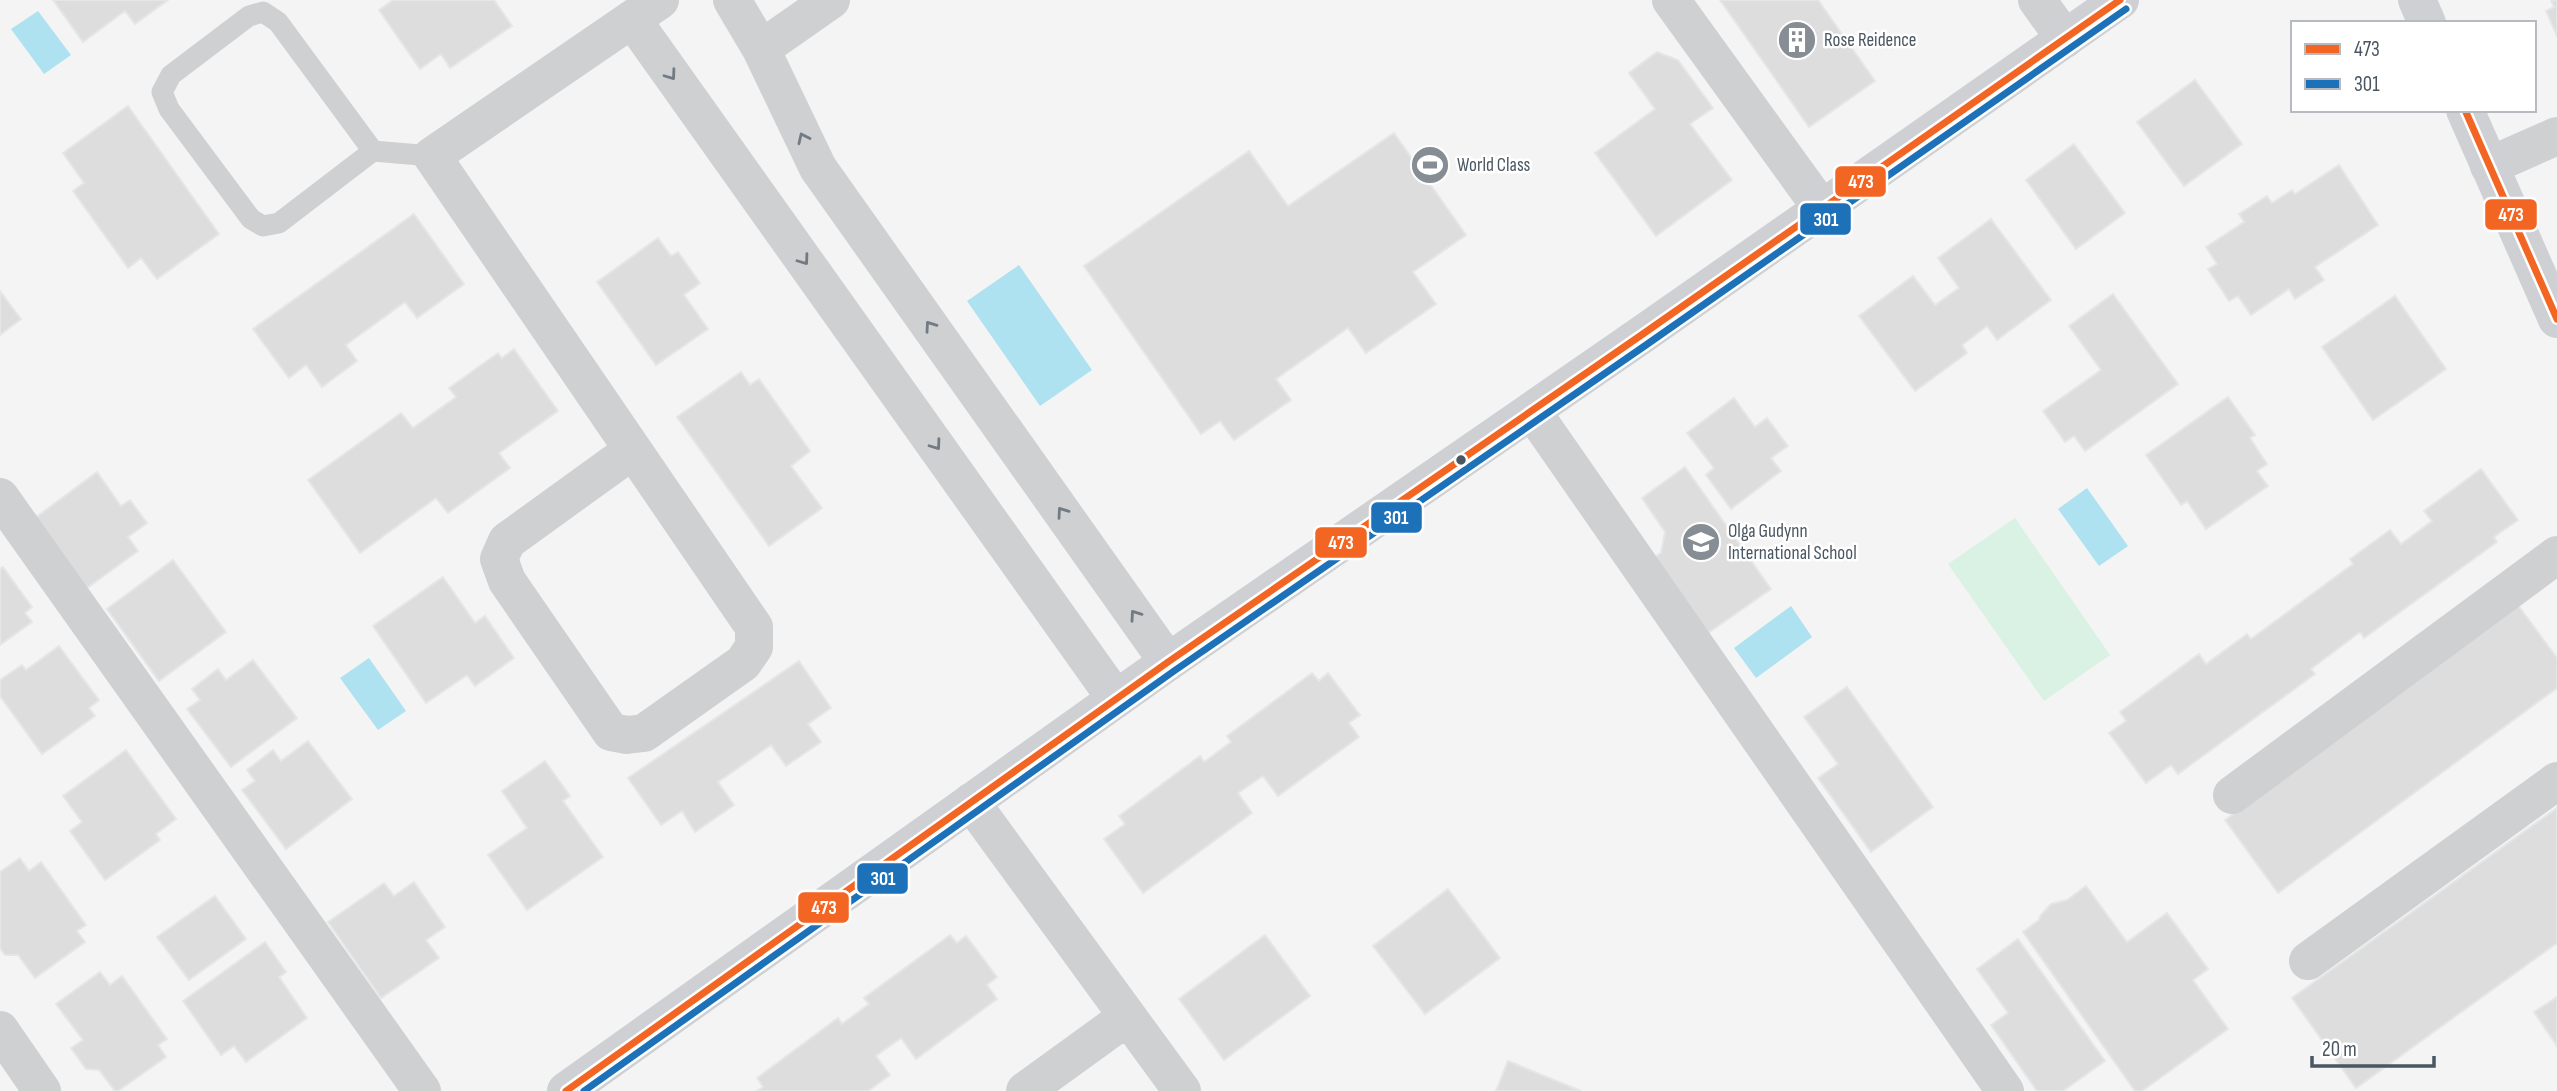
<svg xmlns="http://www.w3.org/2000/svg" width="2557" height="1091" viewBox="0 0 2557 1091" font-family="'Sofia Sans Condensed',sans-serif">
<rect width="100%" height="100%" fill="#f4f4f4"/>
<path fill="#d9f2e3" d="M 2015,518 L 2110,655 L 2044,701 L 1948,564 Z"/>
<path fill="#aee2f0" d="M 38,11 L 71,55 L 44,74 L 11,29 Z
M 1019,265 L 1092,370 L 1040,406 L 967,301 Z
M 2087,488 L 2128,546 L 2099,566 L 2058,509 Z
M 1791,606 L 1812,637 L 1756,678 L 1734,648 Z
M 369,658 L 406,711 L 378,730 L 340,678 Z"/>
<path fill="#ddddde" stroke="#e5e6e7" stroke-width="2" d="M 53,0 L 168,0 L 135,24 L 125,11 L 83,42 Z
M 393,0 L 494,0 L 512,26 L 450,68 L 441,54 L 420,69 L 379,10 Z
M 1720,0 L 1818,0 L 1875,81 L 1809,127 Z
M 2551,0 L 2557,0 L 2557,36 L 2546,11 L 2554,7 Z
M 1657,52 L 1678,60 L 1713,108 L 1690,124 L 1732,180 L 1656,236 L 1595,153 L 1655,109 L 1629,73 Z
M 2195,80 L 2242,144 L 2184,186 L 2137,122 Z
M 128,106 L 219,234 L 157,279 L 141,258 L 128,268 L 73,191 L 84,183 L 63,153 Z
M 1394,133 L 1466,235 L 1413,272 L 1436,304 L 1366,353 L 1348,328 L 1276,379 L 1291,400 L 1234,440 L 1220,421 L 1201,434 L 1084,266 L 1249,151 L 1288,206 Z
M 2074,144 L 2125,213 L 2076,249 L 2026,180 Z
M 2339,165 L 2378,225 L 2315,267 L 2324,280 L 2295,299 L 2289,289 L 2251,315 L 2238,296 L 2229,301 L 2208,269 L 2217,264 L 2206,247 L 2244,222 L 2239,214 L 2267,196 L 2272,203 L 2292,190 L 2295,194 Z
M 414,214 L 464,284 L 417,318 L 405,302 L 346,345 L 357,361 L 322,387 L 306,365 L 289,378 L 253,329 Z
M 1991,219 L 2051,300 L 1997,340 L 1987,326 L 1962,345 L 1967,353 L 1915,391 L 1859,316 L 1913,276 L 1935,305 L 1959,288 L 1938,258 Z
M 658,238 L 671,256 L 678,252 L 700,283 L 684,295 L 708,329 L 656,365 L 597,282 Z
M 0,291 L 21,319 L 0,335 Z
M 2113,294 L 2178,384 L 2085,451 L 2074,436 L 2065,442 L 2043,411 L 2101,370 L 2069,326 Z
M 2395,296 L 2446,369 L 2373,420 L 2322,347 Z
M 514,349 L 558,411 L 499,453 L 510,468 L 448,513 L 436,498 L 360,553 L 308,480 L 401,413 L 413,428 L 456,397 L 449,388 L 498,353 L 502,358 Z
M 741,372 L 750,385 L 759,379 L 810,451 L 791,466 L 822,508 L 769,546 L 677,417 Z
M 2228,397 L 2255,435 L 2250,438 L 2267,464 L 2257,471 L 2268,486 L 2206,529 L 2187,501 L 2181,505 L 2146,455 Z
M 1734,398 L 1755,427 L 1767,418 L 1788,446 L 1771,458 L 1781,471 L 1731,509 L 1706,475 L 1714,468 L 1687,433 Z
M 1685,467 L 1771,589 L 1708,633 L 1655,557 L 1661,553 L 1665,532 L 1642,498 Z
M 2481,469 L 2518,520 L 2494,537 L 2497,542 L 2364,638 L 2360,632 L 2311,669 L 2315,674 L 2178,774 L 2171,765 L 2146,783 L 2109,733 L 2126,721 L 2120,712 L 2199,654 L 2206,664 L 2247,634 L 2251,639 L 2353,564 L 2350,559 L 2390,530 L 2401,544 L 2432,521 L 2424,511 Z
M 97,472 L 121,506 L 130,500 L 147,523 L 128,537 L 138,551 L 87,588 L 35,518 Z
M 173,560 L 226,632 L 159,681 L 107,609 Z
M 3,567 L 32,607 L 25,613 L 32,622 L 0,645 L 0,569 Z
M 443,577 L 475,623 L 485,616 L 514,658 L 475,686 L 467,675 L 426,703 L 373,626 Z
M 2518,605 L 2557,658 L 2557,688 L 2278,893 L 2225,820 Z
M 59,646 L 99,700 L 89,708 L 95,716 L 42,754 L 0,696 L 0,680 L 22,665 L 26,670 Z
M 253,660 L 297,718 L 231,767 L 187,709 L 200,700 L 192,689 L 218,669 L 226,680 Z
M 799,661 L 831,708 L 808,724 L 821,742 L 786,766 L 771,745 L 718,782 L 734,805 L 695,832 L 682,811 L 661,825 L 628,778 Z
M 1312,673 L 1319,681 L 1328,673 L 1360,715 L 1349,723 L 1359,737 L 1278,796 L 1263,776 L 1238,793 L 1252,813 L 1143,893 L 1104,839 L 1125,824 L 1119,816 L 1200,756 L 1204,762 L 1231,742 L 1227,736 Z
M 1847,687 L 1933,807 L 1871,852 L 1818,778 L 1838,764 L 1804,717 Z
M 308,741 L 352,799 L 286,849 L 242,790 L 255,781 L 247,770 L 273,750 L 281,761 Z
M 126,750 L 176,819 L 156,834 L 160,840 L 105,880 L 70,831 L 82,822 L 63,796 Z
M 545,761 L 570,796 L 563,801 L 603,857 L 527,910 L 488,855 L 527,828 L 502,791 Z
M 2557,808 L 2557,943 L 2356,1088 L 2292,998 Z
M 20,858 L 29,871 L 41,862 L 86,925 L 77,931 L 85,942 L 35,978 L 18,955 L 5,955 L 0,948 L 0,872 Z
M 414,882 L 445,927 L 426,940 L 439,958 L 381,998 L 328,922 L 384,883 L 394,896 Z
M 2086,886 L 2127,942 L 2167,913 L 2208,969 L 2193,980 L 2228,1029 L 2142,1091 L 2135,1091 L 2023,932 L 2039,920 L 2040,916 L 2051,904 L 2067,900 Z
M 1448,889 L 1500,958 L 1425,1014 L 1373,946 Z
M 215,896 L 246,939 L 189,980 L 157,937 Z
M 950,935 L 957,943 L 966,936 L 997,977 L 987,985 L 997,999 L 916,1059 L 901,1038 L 876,1056 L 890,1075 L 868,1091 L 757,1091 L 763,1087 L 757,1078 L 838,1018 L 842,1024 L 869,1004 L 864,998 Z
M 1265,935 L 1310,996 L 1224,1060 L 1179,999 Z
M 2018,939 L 2105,1061 L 2063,1091 L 2037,1091 L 1991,1025 L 2008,1013 L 1977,969 Z
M 265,942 L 286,972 L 279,977 L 307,1018 L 246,1062 L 234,1046 L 221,1055 L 183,1001 Z
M 100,972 L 110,985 L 122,976 L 167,1039 L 158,1045 L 166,1057 L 118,1091 L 115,1091 L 99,1070 L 86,1069 L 71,1048 L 83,1040 L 56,1004 Z
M 2557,997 L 2557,1046 L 2534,1012 Z
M 1508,1061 L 1581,1091 L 1496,1091 Z"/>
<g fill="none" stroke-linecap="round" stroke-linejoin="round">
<path stroke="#ced0d2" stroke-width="21" d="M 373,151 L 278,22 L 263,12 L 249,16 L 171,75 L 162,92 L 169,109 L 251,219 L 263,226 L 279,223 L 373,151 L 432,156"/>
<path stroke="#ced0d2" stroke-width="38" d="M 732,0 L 761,49 L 818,168 L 1168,662
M 1671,0 L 1822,209
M 2037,0 L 2065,39
M 632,19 L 1116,699
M 761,49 L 831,0
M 2489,166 L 2557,136
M 1532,411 L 2005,1091
M 633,450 L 507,541 L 499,559 L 507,581 L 611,732 L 627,735 L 644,733 L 743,663 L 754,647 L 754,627 L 432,156 L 660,0
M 0,497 L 422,1091
M 2232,795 L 2557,555
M 971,802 L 1182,1091
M 2308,961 L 2557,781
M 0,1030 L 42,1091
M 1025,1091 L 1127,1017"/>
<path stroke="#ced0d4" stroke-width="38" d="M 2417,0 L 2427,23
M 2465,110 L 2557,319
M 566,1091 L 1168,662 L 1640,336 L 2120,0"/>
<g stroke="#fff" stroke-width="12">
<path id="bus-1" d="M 2465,110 L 2557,319
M 566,1091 L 1168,662 L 1640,336 L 2120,0"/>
</g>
<g stroke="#fff" stroke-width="12">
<path id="bus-2" d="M 584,1091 L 1174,671 L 1646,345 L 2126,9"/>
</g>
<use href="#bus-1" stroke="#f26522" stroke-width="7"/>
<use href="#bus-2" stroke="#1d71b8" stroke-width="7"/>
</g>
<defs><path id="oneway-chevron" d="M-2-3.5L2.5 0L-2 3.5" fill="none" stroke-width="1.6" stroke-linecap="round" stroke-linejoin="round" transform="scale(1.75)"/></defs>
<g stroke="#727b83">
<use href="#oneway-chevron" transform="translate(671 75) rotate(54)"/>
<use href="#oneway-chevron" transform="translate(803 138) rotate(-115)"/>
<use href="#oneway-chevron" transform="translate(804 260) rotate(54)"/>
<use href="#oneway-chevron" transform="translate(930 326) rotate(-125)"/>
<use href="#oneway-chevron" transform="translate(936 445) rotate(54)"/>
<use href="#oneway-chevron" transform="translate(1062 512) rotate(-125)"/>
<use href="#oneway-chevron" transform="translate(1135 615) rotate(-125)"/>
</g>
<defs>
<g id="building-disc" transform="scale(2.0125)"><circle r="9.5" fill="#868d94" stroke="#fff"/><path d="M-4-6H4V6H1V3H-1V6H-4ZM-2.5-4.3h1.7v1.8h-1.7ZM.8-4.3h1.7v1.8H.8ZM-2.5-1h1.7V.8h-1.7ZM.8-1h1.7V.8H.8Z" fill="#fff"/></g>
<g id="stadium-disc" transform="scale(2.0125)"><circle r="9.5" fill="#868d94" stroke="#fff"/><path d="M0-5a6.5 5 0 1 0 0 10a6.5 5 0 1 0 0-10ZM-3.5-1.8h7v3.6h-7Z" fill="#fff"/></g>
<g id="school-disc" transform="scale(2.0125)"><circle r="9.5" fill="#868d94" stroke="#fff"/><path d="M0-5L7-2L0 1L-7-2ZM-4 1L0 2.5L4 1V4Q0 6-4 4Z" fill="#fff"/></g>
</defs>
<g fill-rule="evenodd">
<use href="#building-disc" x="1797" y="40"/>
<use href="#stadium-disc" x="1430" y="165"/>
<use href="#school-disc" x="1701" y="542"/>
</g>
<circle fill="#4a5661" stroke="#fff" stroke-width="2.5" cx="1461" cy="460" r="6"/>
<g text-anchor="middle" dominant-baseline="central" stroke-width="5" stroke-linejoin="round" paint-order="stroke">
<g font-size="19" fill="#4a5661" stroke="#fff" text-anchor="start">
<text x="1824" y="40">Rose Reidence</text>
<text x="1457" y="165">World Class</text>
<text x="1728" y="531">Olga Gudynn<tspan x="1728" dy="22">International School</tspan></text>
</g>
</g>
<g stroke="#fff" stroke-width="2.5">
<rect x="1834" y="165" width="53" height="33" rx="7" fill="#f26522"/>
<rect x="2484" y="198" width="54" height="33" rx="7" fill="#f26522"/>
<rect x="1799" y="202" width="53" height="34" rx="7" fill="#1d71b8"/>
<rect x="1370" y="501" width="53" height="33" rx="7" fill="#1d71b8"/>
<rect x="1314" y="526" width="54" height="33" rx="7" fill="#f26522"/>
<rect x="856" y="862" width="53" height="33" rx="7" fill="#1d71b8"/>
<rect x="797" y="891" width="53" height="33" rx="7" fill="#f26522"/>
</g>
<g font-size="19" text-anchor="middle" font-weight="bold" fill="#fff">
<text x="1861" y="188">473</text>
<text x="2511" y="221">473</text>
<text x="1826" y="226">301</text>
<text x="1396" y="524">301</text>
<text x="1341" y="549">473</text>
<text x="883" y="885">301</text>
<text x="824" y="914">473</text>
</g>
<rect x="2291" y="21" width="245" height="91" fill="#ffffff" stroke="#b7bbc0" stroke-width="2"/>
<rect x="2305" y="44" width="35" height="10" fill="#f26522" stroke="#b7bbc0" stroke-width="2"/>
<text x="2354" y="56" font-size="21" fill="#4a5661">473</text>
<rect x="2305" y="79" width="35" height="10" fill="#1d71b8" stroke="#b7bbc0" stroke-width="2"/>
<text x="2354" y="91" font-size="21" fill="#4a5661">301</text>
<path d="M2312 1056v10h122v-10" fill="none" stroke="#4a5661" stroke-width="3.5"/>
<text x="2322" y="1056" font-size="21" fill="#4a5661" stroke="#ffffff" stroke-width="5" paint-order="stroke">20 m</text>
</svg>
